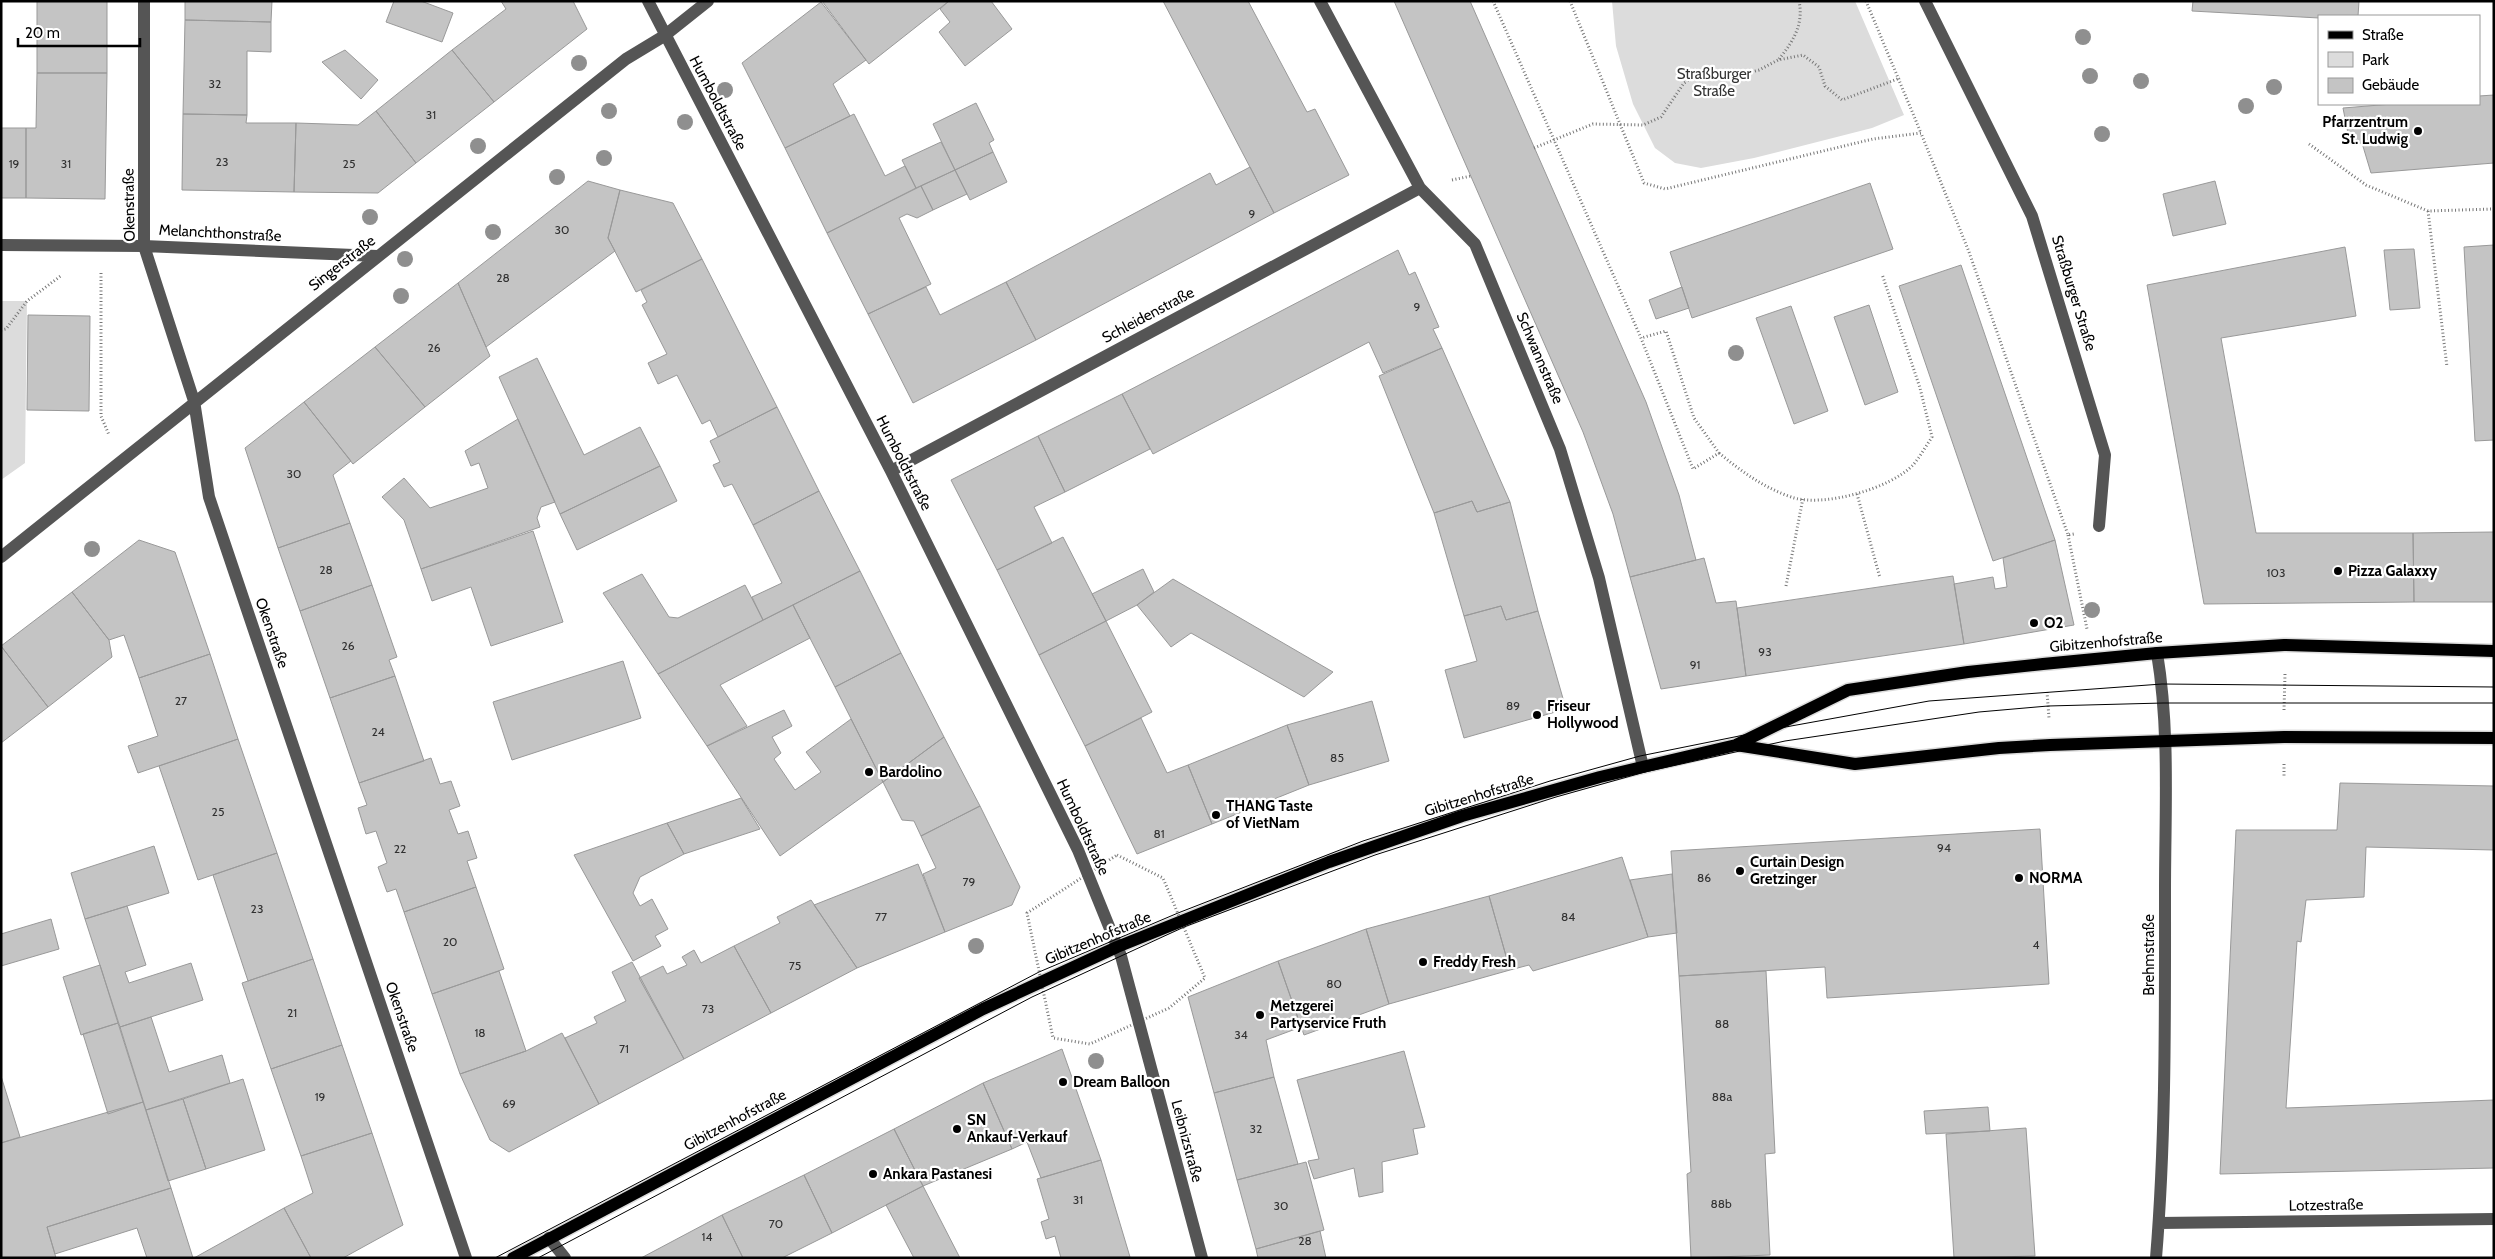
<svg xmlns="http://www.w3.org/2000/svg" width="2495" height="1259" viewBox="0 0 2495 1259" font-family="Cabin,sans-serif">
<rect width="100%" height="100%" fill="#fff"/>
<path fill="#dcdcdc" d="M 1612,1 L 1855,1 L 1904,115 L 1872,128 L 1754,158 L 1701,168 L 1675,163 L 1655,148 L 1633,104 L 1616,46 Z
M 1,301 L 27,301 L 25,463 L 1,480 Z"/>
<path fill="#c4c4c4" stroke="#999" d="M 37,1 L 107,1 L 107,73 L 37,73 Z
M 185,1 L 272,1 L 271,22 L 185,20 Z
M 394,1 L 421,1 L 453,13 L 442,42 L 386,22 Z
M 501,1 L 573,1 L 587,29 L 494,102 L 452,50 L 506,9 Z
M 822,1 L 949,1 L 869,64 Z
M 949,1 L 991,1 L 1012,29 L 965,66 L 939,32 L 950,22 L 940,9 Z
M 1163,1 L 1248,1 L 1307,112 L 1315,109 L 1349,175 L 1274,213 Z
M 1394,1 L 1470,1 L 1646,402 L 1679,495 L 1696,560 L 1630,577 L 1613,514 L 1583,432 Z
M 2193,1 L 2359,1 L 2358,16 L 2319,18 L 2192,11 Z
M 821,2 L 866,60 L 833,84 L 850,116 L 785,148 L 742,63 Z
M 185,20 L 271,22 L 271,52 L 247,51 L 247,115 L 183,114 Z
M 345,50 L 378,80 L 361,99 L 322,62 Z
M 452,50 L 494,102 L 416,163 L 376,111 Z
M 37,73 L 107,73 L 105,199 L 26,198 L 26,128 L 36,128 Z
M 2494,95 L 2494,163 L 2371,173 L 2362,143 L 2350,144 L 2343,108 L 2392,104 L 2479,104 L 2479,96 Z
M 976,103 L 994,140 L 989,143 L 993,152 L 955,170 L 933,124 Z
M 376,111 L 416,163 L 378,193 L 294,192 L 296,123 L 358,125 Z
M 183,114 L 247,115 L 246,123 L 296,123 L 294,192 L 182,190 Z
M 854,114 L 885,176 L 905,166 L 916,188 L 827,233 L 785,148 Z
M 1,128 L 26,128 L 26,198 L 1,198 Z
M 941,142 L 955,170 L 916,188 L 902,160 Z
M 993,152 L 1007,182 L 970,200 L 955,170 Z
M 1250,167 L 1274,213 L 1036,340 L 1006,282 L 1210,173 L 1216,185 Z
M 955,170 L 967,194 L 933,210 L 921,186 Z
M 588,181 L 620,190 L 608,238 L 615,251 L 486,347 L 458,283 Z
M 2215,181 L 2226,224 L 2173,236 L 2163,194 Z
M 1870,183 L 1893,249 L 1692,318 L 1670,252 Z
M 921,186 L 933,210 L 917,218 L 907,214 L 899,218 L 931,284 L 868,314 L 827,233 Z
M 620,190 L 673,203 L 702,259 L 636,292 L 608,238 Z
M 2494,245 L 2494,440 L 2475,441 L 2464,247 Z
M 2345,247 L 2356,316 L 2221,338 L 2256,533 L 2413,533 L 2414,602 L 2204,604 L 2147,285 Z
M 2414,249 L 2420,308 L 2390,310 L 2384,250 Z
M 1398,250 L 1409,275 L 1415,272 L 1439,327 L 1433,329 L 1442,348 L 1383,373 L 1369,342 L 1153,454 L 1122,394 Z
M 702,259 L 777,407 L 718,437 L 710,420 L 702,424 L 677,375 L 658,384 L 648,363 L 667,354 L 642,305 L 647,302 L 641,290 Z
M 1961,265 L 2055,540 L 1993,561 L 1899,286 Z
M 1006,282 L 1036,340 L 913,403 L 868,314 L 926,287 L 940,315 Z
M 458,283 L 490,356 L 425,407 L 375,347 Z
M 1682,287 L 1689,308 L 1656,319 L 1649,300 Z
M 1869,305 L 1898,392 L 1865,405 L 1834,317 Z
M 1791,306 L 1828,411 L 1794,424 L 1756,318 Z
M 28,315 L 90,316 L 89,411 L 27,410 Z
M 375,347 L 425,407 L 353,464 L 304,402 Z
M 1442,348 L 1510,502 L 1477,512 L 1472,501 L 1434,513 L 1379,376 Z
M 537,358 L 584,455 L 640,427 L 660,466 L 560,514 L 499,377 Z
M 1122,394 L 1150,449 L 1065,492 L 1038,436 Z
M 304,402 L 351,461 L 333,475 L 350,523 L 278,548 L 245,448 Z
M 777,407 L 819,491 L 753,525 L 732,484 L 724,487 L 713,465 L 720,462 L 710,441 Z
M 518,419 L 555,502 L 541,507 L 537,518 L 540,527 L 421,569 L 404,520 L 382,497 L 404,478 L 430,508 L 488,488 L 479,463 L 471,466 L 465,451 Z
M 1038,436 L 1065,492 L 1034,507 L 1052,543 L 997,570 L 951,480 Z
M 660,466 L 677,501 L 577,550 L 560,514 Z
M 819,491 L 860,571 L 763,620 L 752,597 L 782,583 L 753,525 Z
M 1472,501 L 1477,512 L 1510,502 L 1538,611 L 1506,620 L 1501,606 L 1464,616 L 1434,513 Z
M 350,523 L 372,585 L 300,611 L 278,548 Z
M 533,531 L 563,622 L 491,646 L 471,587 L 432,601 L 421,569 Z
M 2494,532 L 2494,602 L 2414,602 L 2413,533 Z
M 1063,537 L 1106,621 L 1039,655 L 997,570 Z
M 139,540 L 175,552 L 210,654 L 139,678 L 124,635 L 109,640 L 72,592 Z
M 2055,540 L 2074,625 L 1964,644 L 1954,584 L 1993,577 L 1995,589 L 2007,587 L 2003,558 Z
M 1704,558 L 1716,603 L 1736,601 L 1746,676 L 1661,689 L 1630,577 Z
M 1143,569 L 1154,592 L 1137,605 L 1106,621 L 1092,594 Z
M 860,571 L 901,653 L 835,687 L 793,605 Z
M 642,574 L 669,617 L 678,618 L 745,585 L 763,620 L 658,674 L 603,593 Z
M 1953,576 L 1964,644 L 1746,676 L 1737,608 Z
M 1173,579 L 1333,672 L 1304,697 L 1191,633 L 1171,647 L 1137,605 Z
M 372,585 L 397,657 L 389,660 L 395,676 L 330,698 L 300,611 Z
M 72,592 L 109,640 L 112,657 L 48,707 L 1,646 Z
M 793,605 L 810,638 L 720,685 L 747,726 L 707,746 L 658,674 Z
M 1501,606 L 1506,620 L 1538,611 L 1566,709 L 1464,738 L 1445,670 L 1477,661 L 1464,616 Z
M 1106,621 L 1152,712 L 1085,746 L 1039,655 Z
M 1,646 L 48,707 L 1,743 Z
M 901,653 L 944,737 L 883,782 L 835,687 Z
M 210,654 L 238,739 L 138,773 L 128,746 L 158,736 L 139,678 Z
M 623,661 L 641,718 L 512,760 L 493,702 Z
M 395,676 L 424,761 L 359,783 L 330,698 Z
M 1372,701 L 1389,761 L 1309,785 L 1287,725 Z
M 784,710 L 792,726 L 772,737 L 781,753 L 774,759 L 795,790 L 821,772 L 806,752 L 851,719 L 883,782 L 780,856 L 707,746 Z
M 1141,718 L 1167,773 L 1188,765 L 1212,824 L 1137,854 L 1085,746 Z
M 1287,725 L 1309,785 L 1212,824 L 1188,765 Z
M 944,737 L 980,806 L 921,836 L 914,821 L 902,820 L 883,782 Z
M 238,739 L 277,853 L 198,880 L 159,766 Z
M 431,758 L 440,784 L 451,781 L 460,806 L 449,810 L 458,834 L 468,831 L 477,858 L 467,861 L 476,887 L 404,912 L 396,889 L 387,892 L 378,867 L 387,863 L 376,831 L 366,834 L 358,808 L 367,805 L 359,783 Z
M 2340,783 L 2494,786 L 2494,850 L 2366,847 L 2364,897 L 2306,900 L 2301,942 L 2297,941 L 2286,1108 L 2494,1100 L 2494,1168 L 2220,1174 L 2236,830 L 2337,830 Z
M 741,798 L 760,829 L 684,854 L 667,823 Z
M 980,806 L 1020,887 L 1012,905 L 945,932 L 923,874 L 936,868 L 921,836 Z
M 667,823 L 684,854 L 640,877 L 633,893 L 640,906 L 652,899 L 668,929 L 655,936 L 661,946 L 633,961 L 574,855 Z
M 2040,829 L 2049,984 L 1827,998 L 1825,967 L 1679,976 L 1671,851 Z
M 154,846 L 169,893 L 85,919 L 71,873 Z
M 277,853 L 313,959 L 248,981 L 213,875 Z
M 1622,857 L 1648,937 L 1533,971 L 1529,965 L 1510,970 L 1489,896 Z
M 918,864 L 945,932 L 857,968 L 814,905 Z
M 1672,874 L 1677,933 L 1648,937 L 1630,880 Z
M 476,887 L 504,969 L 432,994 L 404,912 Z
M 1489,896 L 1510,970 L 1389,1004 L 1366,929 Z
M 811,900 L 857,968 L 771,1013 L 734,946 L 780,923 L 777,917 Z
M 127,906 L 146,965 L 125,972 L 129,983 L 191,963 L 203,1000 L 120,1027 L 85,919 Z
M 51,919 L 59,949 L 1,966 L 1,934 Z
M 1366,929 L 1389,1004 L 1304,1035 L 1278,961 Z
M 734,946 L 771,1013 L 684,1059 L 639,978 L 663,966 L 667,974 L 687,965 L 682,957 L 694,950 L 701,963 Z
M 313,959 L 342,1045 L 271,1069 L 242,983 Z
M 1278,961 L 1301,1027 L 1266,1040 L 1274,1077 L 1214,1093 L 1188,997 Z
M 632,962 L 684,1059 L 599,1104 L 565,1038 L 597,1023 L 594,1017 L 626,1001 L 612,972 Z
M 100,965 L 118,1023 L 81,1035 L 63,977 Z
M 499,971 L 526,1051 L 460,1074 L 432,994 Z
M 1766,971 L 1775,1153 L 1765,1154 L 1770,1255 L 1691,1258 L 1687,1174 L 1691,1172 L 1679,976 Z
M 151,1017 L 169,1072 L 222,1055 L 230,1083 L 146,1110 L 120,1027 Z
M 118,1023 L 143,1102 L 108,1114 L 83,1034 Z
M 562,1033 L 599,1104 L 509,1152 L 490,1140 L 460,1074 L 526,1051 Z
M 342,1045 L 372,1133 L 301,1156 L 271,1069 Z
M 1062,1049 L 1101,1160 L 1041,1178 L 1027,1142 L 1012,1149 L 983,1083 Z
M 1404,1051 L 1425,1127 L 1413,1129 L 1418,1154 L 1382,1162 L 1383,1192 L 1359,1197 L 1354,1168 L 1314,1179 L 1308,1161 L 1319,1159 L 1297,1080 Z
M 1,1076 L 20,1137 L 1,1143 Z
M 1274,1077 L 1298,1164 L 1237,1180 L 1214,1093 Z
M 243,1079 L 265,1150 L 206,1169 L 183,1099 Z
M 983,1083 L 1012,1149 L 923,1186 L 894,1129 Z
M 183,1099 L 206,1169 L 168,1181 L 146,1110 Z
M 143,1102 L 171,1188 L 47,1227 L 56,1258 L 1,1258 L 1,1143 Z
M 1988,1107 L 1990,1131 L 1926,1134 L 1924,1111 Z
M 2026,1128 L 2035,1256 L 1954,1258 L 1946,1134 Z
M 894,1129 L 923,1186 L 832,1233 L 804,1175 Z
M 372,1133 L 403,1225 L 343,1258 L 311,1258 L 284,1208 L 313,1193 L 301,1156 Z
M 1101,1160 L 1130,1257 L 1061,1258 L 1055,1236 L 1046,1239 L 1041,1222 L 1049,1219 L 1037,1179 Z
M 1306,1162 L 1324,1230 L 1256,1249 L 1237,1180 Z
M 804,1175 L 832,1233 L 782,1258 L 743,1258 L 722,1215 Z
M 923,1186 L 960,1258 L 914,1258 L 886,1205 Z
M 171,1188 L 193,1258 L 147,1258 L 137,1228 L 55,1254 L 47,1227 Z
M 284,1208 L 311,1258 L 194,1258 Z
M 722,1215 L 743,1258 L 641,1258 Z
M 1320,1231 L 1326,1258 L 1258,1258 L 1256,1249 Z"/>
<g fill="none" stroke-linecap="round" stroke-linejoin="round">
<g stroke="#dbdbdb" stroke-width="15">
<path id="major" d="M 1736,745 L 1855,764 L 1999,748 L 2050,745 L 2284,737 L 2494,738
M 513,1258 L 983,1009 L 1117,947 L 1329,862 L 1462,816 L 1600,777 L 1736,745 L 1848,690 L 1968,672 L 2043,664 L 2157,653 L 2284,645 L 2494,651"/>
</g>
<path stroke="#777" stroke-width="3" stroke-dasharray="1 2.5" stroke-linecap="butt" d="M 1493,1 L 1641,338 L 1693,469 L 1719,453 L 1694,418 L 1666,331 L 1641,338
M 1570,1 L 1644,183 L 1665,189 L 1873,139 L 1921,133 L 1969,252 L 2068,535 L 2074,534
M 1866,1 L 1921,133
M 1779,59 C 1793,42 1804,24 1799,1
M 2309,144 L 2366,185 L 2428,211 L 2494,209
M 1534,148 L 1593,124 L 1643,125 L 1661,117 L 1684,83 L 1698,74 L 1740,75 L 1759,70 L 1778,60 L 1803,55 L 1819,67 L 1825,86 L 1842,100 L 1900,78
M 1452,180 L 1471,176
M 2428,211 L 2447,367
M 101,273 L 101,416 L 109,435
M 1,330 L 6,329 L 27,301 L 62,275
M 1719,453 C 1742,472 1763,487 1791,497 C 1822,508 1890,489 1913,465 C 1920,457 1926,446 1932,437 L 1920,388 L 1882,274
M 1857,494 L 1880,578
M 2068,535 L 2087,629
M 1786,586 L 1803,498
M 2047,692 L 2049,718
M 2284,710 L 2285,674
M 2284,764 L 2284,776
M 1117,855 L 1163,878 L 1205,978 L 1169,1008 L 1090,1044 L 1053,1038 L 1027,913 Z"/>
<path stroke="#555" stroke-width="12" d="M 144,1 L 144,246 L 194,401 L 209,497 L 466,1258
M 648,1 L 891,471 L 1078,850 L 1121,956 L 1202,1258
M 1320,1 L 1420,188 L 1475,244 L 1560,449 L 1599,578 L 1643,767
M 1925,1 L 2032,216 L 2105,455 L 2099,526
M 1,245 L 144,246 L 377,256
M 891,471 L 1420,188
M 1,557 L 626,59 L 664,36 L 708,1
M 2159,1223 L 2494,1219
M 549,1238 L 565,1258
M 2156,1258 C 2166,1136 2165,1013 2165,891 C 2165,812 2170,731 2157,653"/>
<use href="#major" stroke="#000" stroke-width="12"/>
<path stroke="#000" stroke-width="1" d="M 495,1258 L 1039,972 L 1178,913 L 1363,841 L 1550,781 L 1640,756 L 1769,730 L 1929,701 L 2162,684 L 2494,687
M 538,1258 L 1032,997 L 1184,927 L 1375,855 L 1556,797 L 1645,772 L 1785,741 L 1979,712 L 2048,706 L 2163,703 L 2494,703"/>
</g>
<g fill="#8f8f8f">
<circle cx="2083" cy="37" r="8"/>
<circle cx="579" cy="63" r="8"/>
<circle cx="2090" cy="76" r="8"/>
<circle cx="2141" cy="81" r="8"/>
<circle cx="2274" cy="87" r="8"/>
<circle cx="725" cy="90" r="8"/>
<circle cx="2246" cy="106" r="8"/>
<circle cx="609" cy="111" r="8"/>
<circle cx="685" cy="122" r="8"/>
<circle cx="2102" cy="134" r="8"/>
<circle cx="478" cy="146" r="8"/>
<circle cx="604" cy="158" r="8"/>
<circle cx="557" cy="177" r="8"/>
<circle cx="370" cy="217" r="8"/>
<circle cx="493" cy="232" r="8"/>
<circle cx="405" cy="259" r="8"/>
<circle cx="401" cy="296" r="8"/>
<circle cx="1736" cy="353" r="8"/>
<circle cx="92" cy="549" r="8"/>
<circle cx="2092" cy="610" r="8"/>
<circle cx="976" cy="946" r="8"/>
<circle cx="1096" cy="1061" r="8"/>
</g>
<g fill="#000" stroke="#fff" stroke-width="2">
<circle cx="2418" cy="131" r="5"/>
<circle cx="2338" cy="571" r="5"/>
<circle cx="2034" cy="623" r="5"/>
<circle cx="1537" cy="715" r="5"/>
<circle cx="869" cy="772" r="5"/>
<circle cx="1216" cy="815" r="5"/>
<circle cx="1740" cy="871" r="5"/>
<circle cx="2019" cy="878" r="5"/>
<circle cx="1423" cy="962" r="5"/>
<circle cx="1260" cy="1015" r="5"/>
<circle cx="1063" cy="1082" r="5"/>
<circle cx="957" cy="1129" r="5"/>
<circle cx="873" cy="1174" r="5"/>
</g>
<g text-anchor="middle" dominant-baseline="central" stroke-width="4.5" stroke-linejoin="round" paint-order="stroke">
<g font-size="12" fill="#313131">
<text x="215" y="83">32</text>
<text x="431" y="114">31</text>
<text x="222" y="161">23</text>
<text x="14" y="163">19</text>
<text x="66" y="163">31</text>
<text x="349" y="163">25</text>
<text x="1252" y="213">9</text>
<text x="562" y="229">30</text>
<text x="503" y="277">28</text>
<text x="1417" y="306">9</text>
<text x="434" y="347">26</text>
<text x="294" y="473">30</text>
<text x="326" y="569">28</text>
<text x="2276" y="572">103</text>
<text x="348" y="645">26</text>
<text x="1765" y="651">93</text>
<text x="1695" y="664">91</text>
<text x="181" y="700">27</text>
<text x="1513" y="705">89</text>
<text x="378" y="731">24</text>
<text x="1337" y="757">85</text>
<text x="218" y="811">25</text>
<text x="1159" y="833">81</text>
<text x="1944" y="847">94</text>
<text x="400" y="848">22</text>
<text x="1704" y="877">86</text>
<text x="969" y="881">79</text>
<text x="257" y="908">23</text>
<text x="881" y="916">77</text>
<text x="1568" y="916">84</text>
<text x="450" y="941">20</text>
<text x="2036" y="944">4</text>
<text x="795" y="965">75</text>
<text x="1334" y="983">80</text>
<text x="708" y="1008">73</text>
<text x="292" y="1012">21</text>
<text x="1722" y="1023">88</text>
<text x="480" y="1032">18</text>
<text x="1241" y="1034">34</text>
<text x="624" y="1048">71</text>
<text x="320" y="1096">19</text>
<text x="1722" y="1096">88a</text>
<text x="509" y="1103">69</text>
<text x="1256" y="1128">32</text>
<text x="1078" y="1199">31</text>
<text x="1721" y="1203">88b</text>
<text x="1281" y="1205">30</text>
<text x="776" y="1223">70</text>
<text x="707" y="1236">14</text>
<text x="1305" y="1240">28</text>
</g>
<g font-size="15" fill="#333" stroke="#fff">
<text x="1714" y="74">Straßburger<tspan x="1714" dy="17">Straße</tspan></text>
</g>
<g font-size="15" fill="#000" stroke="#fff">
<text transform="translate(718 103) rotate(62)">Humboldtstraße</text>
<text transform="translate(129 205) rotate(-91)">Okenstraße</text>
<text transform="translate(220 233) rotate(3)">Melanchthonstraße</text>
<text transform="translate(342 263) rotate(-38)">Singerstraße</text>
<text transform="translate(2074 293) rotate(73)">Straßburger Straße</text>
<text transform="translate(1148 315) rotate(-28)">Schleidenstraße</text>
<text transform="translate(1540 358) rotate(67)">Schwannstraße</text>
<text transform="translate(904 463) rotate(63)">Humboldtstraße</text>
<text transform="translate(272 633) rotate(71)">Okenstraße</text>
<text transform="translate(2106 642) rotate(-5)">Gibitzenhofstraße</text>
<text transform="translate(1479 795) rotate(-17)">Gibitzenhofstraße</text>
<text transform="translate(1083 827) rotate(65)">Humboldtstraße</text>
<text transform="translate(1098 938) rotate(-23)">Gibitzenhofstraße</text>
<text transform="translate(2149 955) rotate(-90)">Brehmstraße</text>
<text transform="translate(402 1017) rotate(71)">Okenstraße</text>
<text transform="translate(735 1120) rotate(-28)">Gibitzenhofstraße</text>
<text transform="translate(1187 1141) rotate(75)">Leibnizstraße</text>
<text transform="translate(2326 1205) rotate(-1)">Lotzestraße</text>
</g>
<g font-size="15" font-weight="bold" fill="#000" stroke="#fff" text-anchor="start">
<text x="2408" y="122" text-anchor="end">Pfarrzentrum<tspan x="2408" dy="17">St. Ludwig</tspan></text>
<text x="2348" y="571">Pizza Galaxxy</text>
<text x="2044" y="623">O2</text>
<text x="1547" y="706">Friseur<tspan x="1547" dy="17">Hollywood</tspan></text>
<text x="879" y="772">Bardolino</text>
<text x="1226" y="806">THANG Taste<tspan x="1226" dy="17">of VietNam</tspan></text>
<text x="1750" y="862">Curtain Design<tspan x="1750" dy="17">Gretzinger</tspan></text>
<text x="2029" y="878">NORMA</text>
<text x="1433" y="962">Freddy Fresh</text>
<text x="1270" y="1006">Metzgerei<tspan x="1270" dy="17">Partyservice Fruth</tspan></text>
<text x="1073" y="1082">Dream Balloon</text>
<text x="967" y="1120">SN<tspan x="967" dy="17">Ankauf-Verkauf</tspan></text>
<text x="883" y="1174">Ankara Pastanesi</text>
</g>
</g>
<rect width="2495" height="1259" fill="none" stroke="#000000" stroke-width="5"/>
<rect x="2318" y="15" width="162" height="90" fill="#ffffff" stroke="#999999"/>
<rect x="2328" y="31" width="25" height="8" fill="#000000" stroke="#999999"/>
<text x="2362" y="40" font-size="15" fill="#000000">Straße</text>
<rect x="2328" y="52" width="25" height="15" fill="#dcdcdc" stroke="#999999"/>
<text x="2362" y="65" font-size="15" fill="#000000">Park</text>
<rect x="2328" y="78" width="25" height="15" fill="#c4c4c4" stroke="#999999"/>
<text x="2362" y="90" font-size="15" fill="#000000">Gebäude</text>
<path d="M18 38v8h122v-8" fill="none" stroke="#000000" stroke-width="2.5"/>
<text x="25" y="38" font-size="15" fill="#000000" stroke="#ffffff" stroke-width="4" paint-order="stroke">20 m</text>
</svg>
